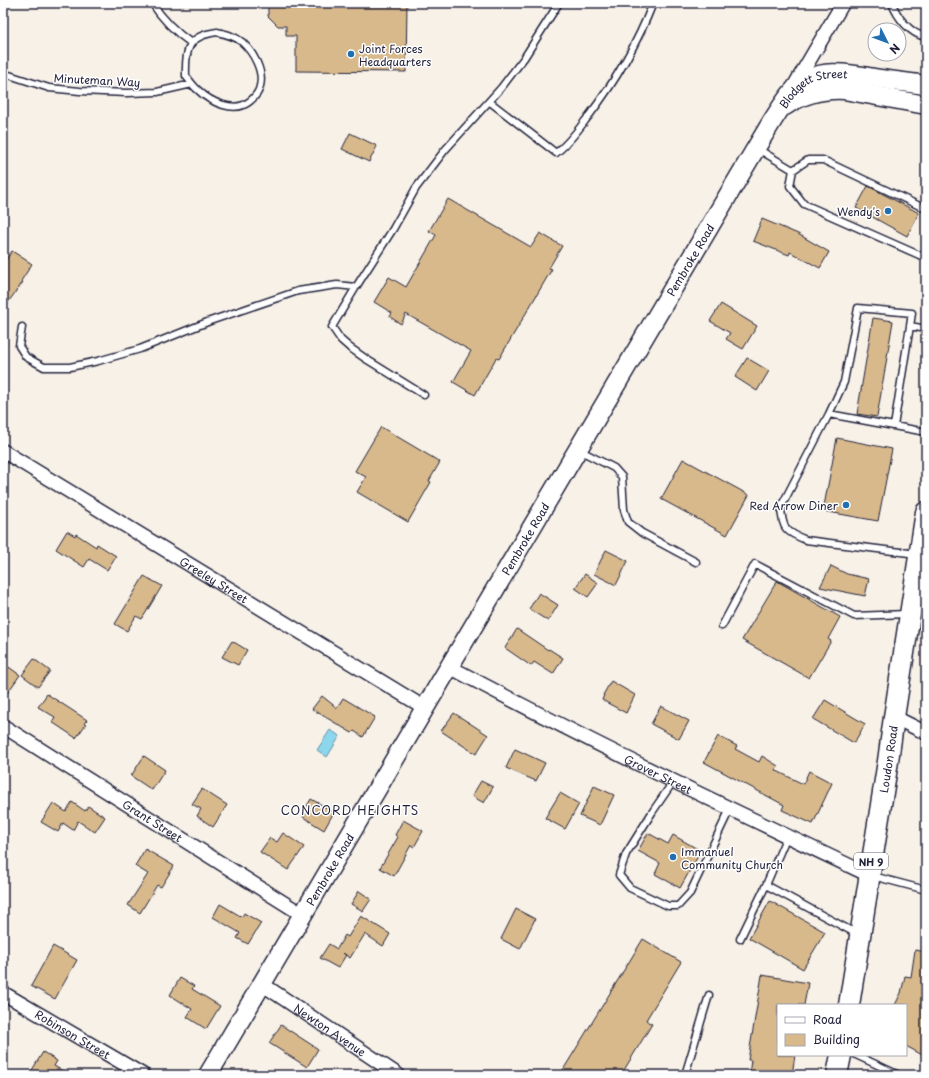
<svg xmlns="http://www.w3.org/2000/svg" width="929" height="1078" viewBox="0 0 929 1078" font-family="'Playpen Sans',sans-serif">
<rect width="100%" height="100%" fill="#f7f1e8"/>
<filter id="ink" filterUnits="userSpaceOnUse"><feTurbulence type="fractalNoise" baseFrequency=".025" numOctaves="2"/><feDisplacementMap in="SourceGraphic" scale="8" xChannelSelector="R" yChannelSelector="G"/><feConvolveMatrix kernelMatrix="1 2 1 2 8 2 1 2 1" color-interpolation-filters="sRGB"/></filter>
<g filter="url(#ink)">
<path fill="#8cd7ec" stroke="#628fa5" d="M 330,730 L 340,736 L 327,757 L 317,750 Z"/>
<path fill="#d8b98c" stroke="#22223b" d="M 268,3 L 407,3 L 406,72 L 296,71 L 296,36 L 286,36 L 286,26 L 278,26 L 268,16 Z
M 350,133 L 377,146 L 369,162 L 342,149 Z
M 868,186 L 919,213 L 907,236 L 856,208 Z
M 448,199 L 531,247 L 540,233 L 562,246 L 549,268 L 552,269 L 499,359 L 496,358 L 475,395 L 453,382 L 471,351 L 406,314 L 401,324 L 390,317 L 392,313 L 374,302 L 389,277 L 406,287 L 436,235 L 429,231 Z
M 762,219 L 798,234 L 829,252 L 820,268 L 790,252 L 789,255 L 753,241 Z
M 12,251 L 32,264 L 21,281 L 23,282 L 3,309 L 3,264 Z
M 721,304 L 757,326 L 743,349 L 726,339 L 730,333 L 710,321 Z
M 873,318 L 893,321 L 877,417 L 857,414 Z
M 747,358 L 769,371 L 757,391 L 735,377 Z
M 381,427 L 440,462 L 429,481 L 431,482 L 408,522 L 357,492 L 366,477 L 355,471 Z
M 837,438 L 892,449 L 878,521 L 823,511 Z
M 683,459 L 749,495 L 727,535 L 661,499 Z
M 67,531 L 75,536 L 76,534 L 96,547 L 97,544 L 116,556 L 107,570 L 89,559 L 84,567 L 56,549 Z
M 606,550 L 628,561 L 616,585 L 594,574 Z
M 831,566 L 847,574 L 869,579 L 865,596 L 820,587 Z
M 585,574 L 598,583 L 588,597 L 575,588 Z
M 144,576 L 162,586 L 142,619 L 136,616 L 127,631 L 115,624 Z
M 777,581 L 840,617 L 828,639 L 831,641 L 809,678 L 742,640 Z
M 539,593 L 558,605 L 548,621 L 529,609 Z
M 517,629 L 548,650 L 549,649 L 563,658 L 553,674 L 534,662 L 531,666 L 505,648 Z
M 232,641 L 247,650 L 238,665 L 222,657 Z
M 34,659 L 50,671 L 38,687 L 22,675 Z
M 3,663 L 20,675 L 3,699 Z
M 611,681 L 635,695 L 626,713 L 602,700 L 604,695 L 603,695 Z
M 47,694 L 87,720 L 84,723 L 86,724 L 76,738 L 52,722 L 55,717 L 38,707 Z
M 322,696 L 337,708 L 343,698 L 375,717 L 363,737 L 354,731 L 352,733 L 312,709 Z
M 825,700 L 865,724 L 854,743 L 813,719 Z
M 661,706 L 689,721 L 679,739 L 651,724 Z
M 454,713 L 488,735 L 476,754 L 441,731 Z
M 718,736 L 737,746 L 735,749 L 759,762 L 762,756 L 778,766 L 775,770 L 803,784 L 809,771 L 832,783 L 813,824 L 782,810 L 784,805 L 704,762 Z
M 515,749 L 545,763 L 536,781 L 506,768 Z
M 144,756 L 165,770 L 152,790 L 131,776 Z
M 481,781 L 493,787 L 484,803 L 472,796 Z
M 594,786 L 614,795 L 600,825 L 580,816 Z
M 202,789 L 227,805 L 213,827 L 197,816 L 201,809 L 192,804 Z
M 560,793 L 579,804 L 565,829 L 545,818 Z
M 311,799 L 334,812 L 324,830 L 303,817 L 306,812 L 304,811 Z
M 72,802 L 85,811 L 88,806 L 105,817 L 95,832 L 78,821 L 73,830 L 63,823 L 58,832 L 41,822 L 53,803 L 66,812 Z
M 403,820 L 423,831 L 414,847 L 411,845 L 394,876 L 380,868 L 398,837 L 395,835 Z
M 283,833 L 304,847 L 288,870 L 260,852 L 270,838 L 277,842 Z
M 648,833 L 668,844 L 673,835 L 701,851 L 680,888 L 655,874 L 660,863 L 638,851 Z
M 145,849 L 174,866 L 161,887 L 157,885 L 140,913 L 128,905 L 148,874 L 135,866 Z
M 359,891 L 371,899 L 363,911 L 351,904 Z
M 770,901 L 825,932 L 803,969 L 749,938 Z
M 220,904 L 242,917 L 244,913 L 261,923 L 248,944 L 237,938 L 240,933 L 213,917 Z
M 516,909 L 535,919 L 520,949 L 501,939 Z
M 361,916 L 390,934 L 383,946 L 365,934 L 350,958 L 343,953 L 346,955 L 338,968 L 320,958 L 329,944 L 337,949 L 345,935 L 348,937 Z
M 643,939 L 681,962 L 646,1020 L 652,1024 L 621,1075 L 560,1075 Z
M 53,946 L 77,960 L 55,999 L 31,986 Z
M 915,950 L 926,952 L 926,1057 L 906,1046 L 906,1005 L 895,1005 L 901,993 L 905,976 L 911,977 Z
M 762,975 L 808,983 L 804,1005 L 778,1005 L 778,1055 L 795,1055 L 792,1075 L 749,1075 L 751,1060 L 748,1060 Z
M 180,978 L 194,986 L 192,989 L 220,1006 L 206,1029 L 187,1017 L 192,1009 L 170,995 Z
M 281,1025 L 318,1049 L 307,1067 L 269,1043 Z
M 43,1052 L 57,1061 L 54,1066 L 70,1075 L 29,1075 Z"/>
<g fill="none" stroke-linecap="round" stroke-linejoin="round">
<g stroke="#22223b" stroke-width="9">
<path id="lane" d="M 152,3 C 163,20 174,31 191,43
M 892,3 C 897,17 910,34 926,37
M 217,32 C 226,34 235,36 242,42 C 253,52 264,71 260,86 C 259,92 255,97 250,101 C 235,114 210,102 198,90 C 193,86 190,81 186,76 C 185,48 188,36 217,32 Z
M 3,73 L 49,88 L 80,91 L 127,93 L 157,92 L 192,84
M 490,102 L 556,153 C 569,143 578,130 588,117 C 615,82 637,44 653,3
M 758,149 L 793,170
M 926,209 L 823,160 L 808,160 L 793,170 L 790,186 L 804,204 L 926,258
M 22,327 L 19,346 L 26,357 L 44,367 L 70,367 L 98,361 L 140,349 L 210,321 L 298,291 L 337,285 L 356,287
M 926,329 L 910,326 L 912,313 L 858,308 L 844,382 L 829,414 L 926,432
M 424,395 L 366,359 L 349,347 L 341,340 L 332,327 L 356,287 L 393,229 L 416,188 L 445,150 L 501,88 L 524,58 L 559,3
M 829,414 L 781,507 C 782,529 786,532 806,540 L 917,554
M 894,426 L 910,326
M 579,450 L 614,468 L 622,477 L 624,510 L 628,522 L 642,533 L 696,562
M 722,626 L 755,564 L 854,616 L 907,614
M 673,782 L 653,811 L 626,854 L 619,875 L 630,888 L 668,906 L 678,906 L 690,893 L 730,809
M 787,836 L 766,885 L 857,934
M 873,876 L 926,890
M 740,939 L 766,885
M 856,1055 L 899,1075
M 685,1075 L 709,995"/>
</g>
<g stroke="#22223b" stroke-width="16">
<g id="street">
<path d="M 793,88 L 843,3"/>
<path id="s1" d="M 3,451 L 425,708"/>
<path id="s2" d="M 450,667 C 587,741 728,808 869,875"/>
<path d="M 894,717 L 926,733"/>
<path id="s3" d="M 3,726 L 303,915"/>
<path id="s4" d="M 262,984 L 398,1075"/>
<path id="s5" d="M 3,993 L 143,1075"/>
</g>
</g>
<g stroke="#22223b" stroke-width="21">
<g id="secondary">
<path d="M 785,106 C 803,94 823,89 844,90 L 926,105"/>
<path id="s6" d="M 208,1075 L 756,148 C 767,130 781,104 795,89 C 816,65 853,74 880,79 C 895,81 911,83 926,85"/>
</g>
</g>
<g stroke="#22223b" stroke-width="23">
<g id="primary">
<path id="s7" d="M 849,1005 L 888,761 L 894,717 L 926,512"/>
<path d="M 837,1075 L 841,1055"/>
</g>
</g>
<use href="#lane" stroke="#fff" stroke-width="6"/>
<use href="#street" stroke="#fff" stroke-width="13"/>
<use href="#secondary" stroke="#fff" stroke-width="18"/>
<use href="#primary" stroke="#fff" stroke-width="20"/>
</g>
</g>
<g fill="#1f6fb2" stroke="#fff" stroke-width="1.5">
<circle cx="351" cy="54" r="4"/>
<circle cx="888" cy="211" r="4"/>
<circle cx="846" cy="505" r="4"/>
<circle cx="673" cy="857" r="4"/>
</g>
<g text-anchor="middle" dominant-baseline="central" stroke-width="3" stroke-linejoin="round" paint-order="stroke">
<rect fill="#fff" stroke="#646476" stroke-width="1" x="854" y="853" width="34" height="16" rx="3"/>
<g font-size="10" font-weight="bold" fill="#22223b">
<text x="871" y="861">NH 9</text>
</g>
<g font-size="11" fill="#22223b" stroke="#fff" text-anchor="start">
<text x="359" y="48">Joint Forces<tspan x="359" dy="13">Headquarters</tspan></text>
<text x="880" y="211" text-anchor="end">Wendy's</text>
<text x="838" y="505" text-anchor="end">Red Arrow Diner</text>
<text x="681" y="851">Immanuel<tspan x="681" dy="13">Community Church</tspan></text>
</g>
<g font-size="11" fill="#22223b" stroke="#fff">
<text transform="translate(97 80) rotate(3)">Minuteman Way</text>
<text stroke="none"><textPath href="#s6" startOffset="1165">Blodgett Street</textPath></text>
<text stroke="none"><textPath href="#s6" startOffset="947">Pembroke Road</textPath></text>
<text stroke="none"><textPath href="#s6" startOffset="623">Pembroke Road</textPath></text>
<text stroke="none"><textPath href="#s1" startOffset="247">Greeley Street</textPath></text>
<text stroke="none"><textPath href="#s7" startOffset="249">Loudon Road</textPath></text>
<text stroke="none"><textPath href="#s2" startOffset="234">Grover Street</textPath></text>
<text stroke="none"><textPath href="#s3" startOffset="177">Grant Street</textPath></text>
<text stroke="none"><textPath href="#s6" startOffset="239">Pembroke Road</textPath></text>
<text stroke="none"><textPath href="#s4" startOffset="82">Newton Avenue</textPath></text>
<text stroke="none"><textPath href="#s5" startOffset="81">Robinson Street</textPath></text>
</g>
<g font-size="12" letter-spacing="1" fill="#22223b" stroke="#fff">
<text x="350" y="810">CONCORD HEIGHTS</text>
</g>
</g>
<rect width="929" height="1078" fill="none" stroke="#fff" stroke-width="16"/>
<rect x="8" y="8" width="913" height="1062" fill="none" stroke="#22223b" stroke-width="1.5" filter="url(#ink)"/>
<rect x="777" y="1004" width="130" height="52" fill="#ffffff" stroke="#a7a7b1"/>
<rect x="785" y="1017" width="20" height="6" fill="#ffffff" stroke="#a7a7b1"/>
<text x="813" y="1024" font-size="12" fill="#22223b">Road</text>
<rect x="785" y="1034" width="20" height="12" fill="#d8b98c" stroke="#a7a7b1"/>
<text x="813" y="1044" font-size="12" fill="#22223b">Building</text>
<g transform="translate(887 42) rotate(132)"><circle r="19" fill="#ffffff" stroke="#a7a7b1"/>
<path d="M0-3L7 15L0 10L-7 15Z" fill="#1f6fb2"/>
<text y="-6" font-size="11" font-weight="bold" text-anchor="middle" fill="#22223b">N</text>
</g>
</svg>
